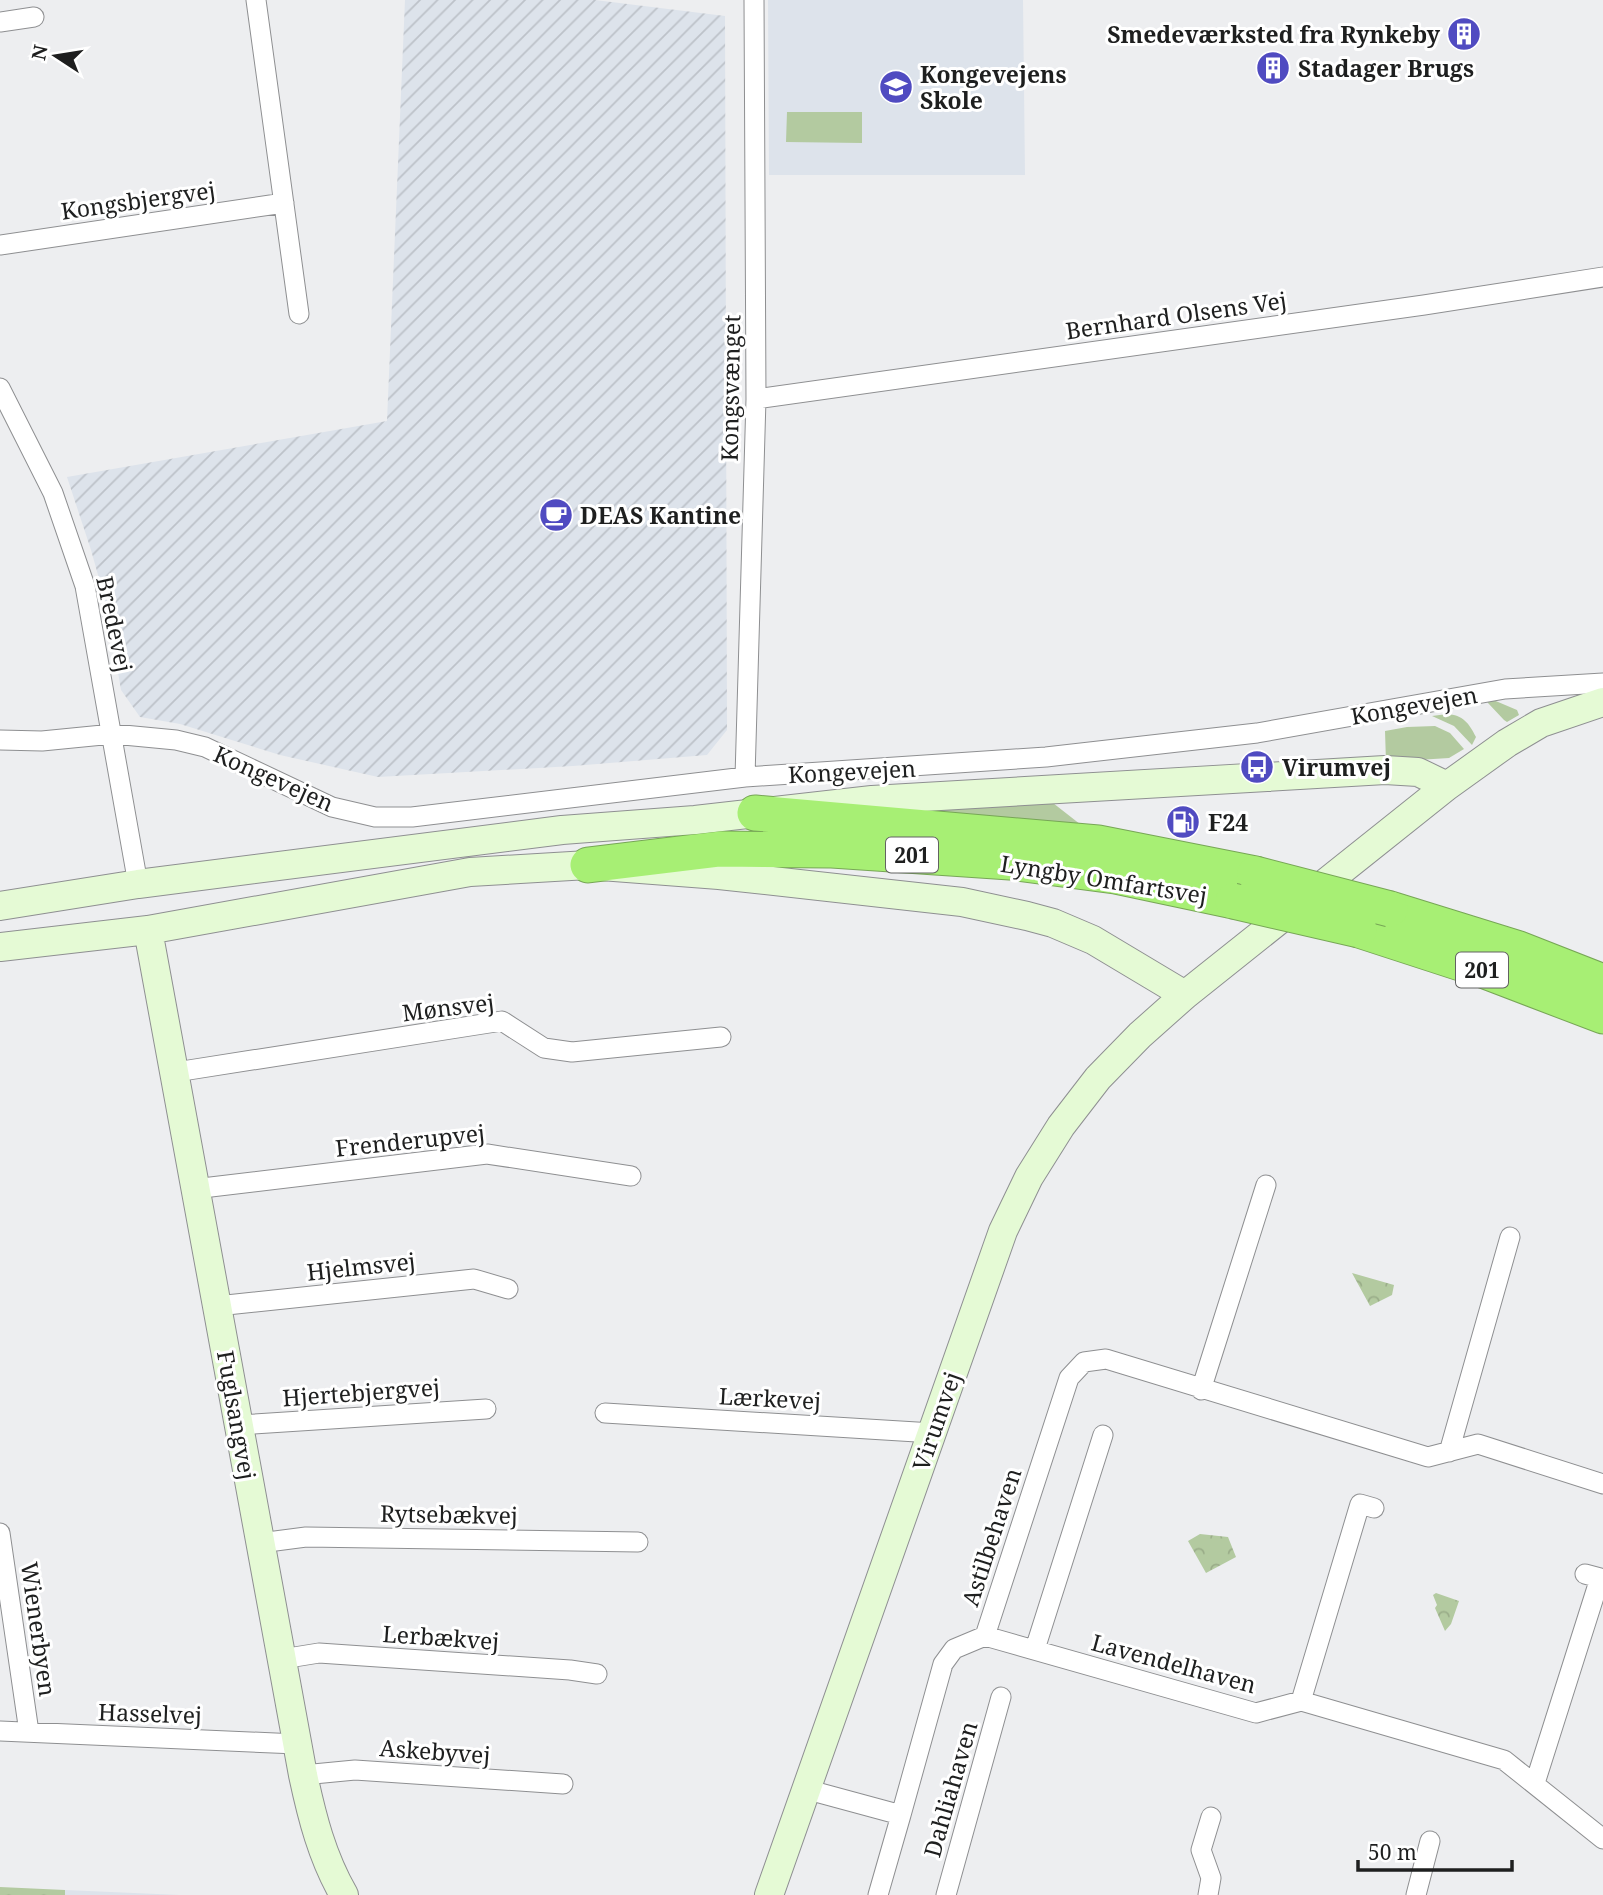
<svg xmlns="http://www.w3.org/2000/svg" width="1603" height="1895" viewBox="0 0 1603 1895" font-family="'Noto Serif',serif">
<defs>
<pattern id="industrial-furrows" width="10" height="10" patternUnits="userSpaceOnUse" patternTransform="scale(1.75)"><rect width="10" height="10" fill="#dde3eb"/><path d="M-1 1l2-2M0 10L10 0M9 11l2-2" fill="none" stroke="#bdc2c9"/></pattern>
<pattern id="park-crowns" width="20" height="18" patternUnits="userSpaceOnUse" patternTransform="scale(1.75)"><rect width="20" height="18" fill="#b3caa0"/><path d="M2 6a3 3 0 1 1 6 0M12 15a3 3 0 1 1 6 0" fill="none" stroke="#9aad89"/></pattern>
</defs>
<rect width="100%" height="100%" fill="#edeef0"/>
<path fill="#dde3eb" d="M 768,0 L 1023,0 L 1025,175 L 769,175 Z
M 65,1890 L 180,1895 L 65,1895 Z"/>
<path fill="url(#industrial-furrows)" d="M 405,0 L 595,0 L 725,16 L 727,730 L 707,755 L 573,766 L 378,777 L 280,755 L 180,724 L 140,717 L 121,690 L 107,607 L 91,550 L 67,477 L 387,421 Z"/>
<path fill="#b3caa0" d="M 787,112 L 862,112 L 862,143 L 786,142 Z
M 1491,699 L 1517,710 L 1519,715 L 1507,722 L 1504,720 L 1488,703 L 1487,701 Z
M 1447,714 C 1463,715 1469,723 1476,737 L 1472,745 L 1454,726 L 1432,716 Z
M 1435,726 L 1450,733 L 1464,749 L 1449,758 L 1386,762 L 1385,731 L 1407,727 Z
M 1053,803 L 1085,828 L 849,808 Z"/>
<path fill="url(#park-crowns)" d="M 1352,1273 L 1394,1285 L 1392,1295 L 1370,1306 Z
M 1200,1534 L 1228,1537 L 1236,1557 L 1206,1573 L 1188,1541 Z
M 1436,1593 L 1459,1601 L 1451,1624 L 1445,1631 L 1435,1608 L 1437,1605 L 1433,1595 Z
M 0,1887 L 65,1890 L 65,1895 L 0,1895 Z"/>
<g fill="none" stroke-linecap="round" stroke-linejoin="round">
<g stroke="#8e8f91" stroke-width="21">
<path id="street" d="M 256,0 L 299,314
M 0,22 L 34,17
M 0,245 L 284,203
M 0,388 L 53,493 L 85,586 L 138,884
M 756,399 L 1424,305 L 1603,277
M 0,740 L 42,741 L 113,734 L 176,740 L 205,747 L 332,807 L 375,817 L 412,817 L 745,777 L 1046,757 L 1257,733 L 1505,689 L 1603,683
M 745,777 L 756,399 L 754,0
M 176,1072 L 502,1021 L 544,1048 L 572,1052 L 721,1037
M 194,1189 L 487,1154 L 631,1176
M 217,1306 L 474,1279 L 508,1289
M 1201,1390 L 1266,1185
M 605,1413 L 933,1433
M 239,1425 L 486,1409
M 1449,1452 L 1510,1237
M 0,1533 L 29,1732
M 260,1543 L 306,1537 L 638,1542
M 985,1636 L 1256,1713 L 1301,1701 L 1504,1760 L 1603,1839
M 1035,1649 L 1103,1435
M 282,1659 L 319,1653 L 570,1670 L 597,1674
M 1301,1701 L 1360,1504 L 1374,1508
M 0,1731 L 297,1744
M 303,1775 L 355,1770 L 563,1784
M 1535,1783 L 1600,1578 L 1585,1574
M 805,1789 L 901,1815 L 943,1664 L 954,1649 L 985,1636 L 1069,1378 L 1084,1362 L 1106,1359 L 1428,1457 L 1478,1444 L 1603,1484
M 878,1895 L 901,1815
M 946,1895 L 1001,1697
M 1208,1895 L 1211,1878 L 1201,1850 L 1211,1817
M 1416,1895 L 1430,1841"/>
</g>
<g stroke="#8e8f91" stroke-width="30">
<path id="secondary" d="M 0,906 L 138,884 L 562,830 L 695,820 L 872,800 L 1385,770 L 1418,772 L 1447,786
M 148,930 L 303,1775 C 312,1817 322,1857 344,1895
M 0,947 L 148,930 L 470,872 L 588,865 L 719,875 L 962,902 L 1027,916 L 1053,923 L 1093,940 L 1185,995
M 769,1895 L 1003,1231 L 1029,1177 L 1061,1126 L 1098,1078 L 1140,1035 L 1185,995 L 1447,786 L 1507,743 L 1541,723 L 1603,702"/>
</g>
<g stroke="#77a656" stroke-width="37">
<path id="highway" d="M 755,813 L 1098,843 L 1255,874
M 588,865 L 720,849 L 832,850 L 1010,862 L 1115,876 L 1233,901
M 1390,909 L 1519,949 L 1603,982
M 1359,930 L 1485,971 L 1603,1016"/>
</g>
<use href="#street" stroke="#fff" stroke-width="19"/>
<use href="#secondary" stroke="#e5fad5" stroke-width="28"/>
<use href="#highway" stroke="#a7ef74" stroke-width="35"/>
<g stroke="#77a656" stroke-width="37" stroke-linecap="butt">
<path id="highway-bridge" d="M 1255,874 L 1390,909
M 1233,901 L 1359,930"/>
</g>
<use href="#highway-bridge" stroke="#a7ef74" stroke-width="35"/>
</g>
<defs>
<g id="building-disc" transform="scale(1.75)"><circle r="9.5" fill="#504bc1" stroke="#fff"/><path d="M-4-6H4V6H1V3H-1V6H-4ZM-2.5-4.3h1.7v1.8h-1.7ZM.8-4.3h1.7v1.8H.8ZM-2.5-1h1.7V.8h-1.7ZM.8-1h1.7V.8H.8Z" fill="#fff"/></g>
<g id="school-disc" transform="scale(1.75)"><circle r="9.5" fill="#504bc1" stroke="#fff"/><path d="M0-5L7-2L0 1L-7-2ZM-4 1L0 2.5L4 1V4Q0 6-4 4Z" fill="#fff"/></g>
<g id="cafe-disc" transform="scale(1.75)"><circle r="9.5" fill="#504bc1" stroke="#fff"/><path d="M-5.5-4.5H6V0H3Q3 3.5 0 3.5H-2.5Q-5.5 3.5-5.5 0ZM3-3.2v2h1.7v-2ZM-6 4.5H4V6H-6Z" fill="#fff"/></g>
<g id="bus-disc" transform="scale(1.75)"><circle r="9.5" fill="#504bc1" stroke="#fff"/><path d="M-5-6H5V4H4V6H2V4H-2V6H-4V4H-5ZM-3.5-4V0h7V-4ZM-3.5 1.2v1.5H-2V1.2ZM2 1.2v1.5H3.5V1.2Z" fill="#fff"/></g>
<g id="fuel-disc" transform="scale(1.75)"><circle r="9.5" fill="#504bc1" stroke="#fff"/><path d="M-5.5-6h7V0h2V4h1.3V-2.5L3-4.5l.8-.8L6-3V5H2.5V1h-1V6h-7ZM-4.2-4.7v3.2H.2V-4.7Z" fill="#fff"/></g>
</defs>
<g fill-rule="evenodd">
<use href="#building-disc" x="1464" y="34"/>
<use href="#building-disc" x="1273" y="68"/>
<use href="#school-disc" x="896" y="87"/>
<use href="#cafe-disc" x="556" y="515"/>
<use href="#bus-disc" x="1257" y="767"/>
<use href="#fuel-disc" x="1183" y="822"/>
</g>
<g text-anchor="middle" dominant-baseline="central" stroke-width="6" stroke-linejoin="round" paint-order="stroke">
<g fill="#fff" stroke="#626262" stroke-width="2">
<rect x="886" y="837.5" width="52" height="35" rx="5"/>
<rect x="1456" y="952.5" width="52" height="35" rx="5"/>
</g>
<g font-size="21" font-weight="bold" fill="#1e1f1f">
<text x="912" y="855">201</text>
<text x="1482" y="970">201</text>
</g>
<g font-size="23" font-weight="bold" fill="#1e1f1f" stroke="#fff" text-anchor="start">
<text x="1440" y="34" text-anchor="end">Smedeværksted fra Rynkeby</text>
<text x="1298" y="68">Stadager Brugs</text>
<text x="920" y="74">Kongevejens<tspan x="920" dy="26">Skole</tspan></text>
<text x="580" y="515">DEAS Kantine</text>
<text x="1282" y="767">Virumvej</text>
<text x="1208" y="822">F24</text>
</g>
<g font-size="23" fill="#1e1f1f" stroke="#fff">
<text transform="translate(138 200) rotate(-8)">Kongsbjergvej</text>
<text transform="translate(1176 315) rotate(-8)">Bernhard Olsens Vej</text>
<text transform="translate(730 388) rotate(-89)">Kongsvænget</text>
<text transform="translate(115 624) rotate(78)">Bredevej</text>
<text transform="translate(1414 705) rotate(-10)">Kongevejen</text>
<text transform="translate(852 771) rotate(-3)">Kongevejen</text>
<text transform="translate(274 778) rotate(24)">Kongevejen</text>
<text transform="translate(1104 879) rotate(9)">Lyngby Omfartsvej</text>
<text transform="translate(448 1007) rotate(-7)">Mønsvej</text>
<text transform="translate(410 1140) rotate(-6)">Frenderupvej</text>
<text transform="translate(361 1266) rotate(-6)">Hjelmsvej</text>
<text transform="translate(361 1392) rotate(-4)">Hjertebjergvej</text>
<text transform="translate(770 1398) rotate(3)">Lærkevej</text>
<text transform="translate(237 1415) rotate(80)">Fuglsangvej</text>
<text transform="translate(936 1421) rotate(-71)">Virumvej</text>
<text transform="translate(449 1514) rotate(1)">Rytsebækvej</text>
<text transform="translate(991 1537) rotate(-72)">Astilbehaven</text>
<text transform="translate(39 1629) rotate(82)">Wienerbyen</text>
<text transform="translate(441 1637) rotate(4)">Lerbækvej</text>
<text transform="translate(1174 1663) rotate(15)">Lavendelhaven</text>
<text transform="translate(150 1713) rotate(2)">Hasselvej</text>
<text transform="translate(435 1751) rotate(4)">Askebyvej</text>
<text transform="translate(950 1789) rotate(-74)">Dahliahaven</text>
</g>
</g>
<g transform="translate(56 56) rotate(282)" stroke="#ffffff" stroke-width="5" paint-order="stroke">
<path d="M0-5L12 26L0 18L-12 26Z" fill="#1e1f1f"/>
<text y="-10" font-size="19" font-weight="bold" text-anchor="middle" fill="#1e1f1f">N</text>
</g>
<path d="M1358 1860v10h154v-10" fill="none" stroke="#1e1f1f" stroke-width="3.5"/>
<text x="1368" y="1860" font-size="21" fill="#1e1f1f" stroke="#ffffff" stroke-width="5" paint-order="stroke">50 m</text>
</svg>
